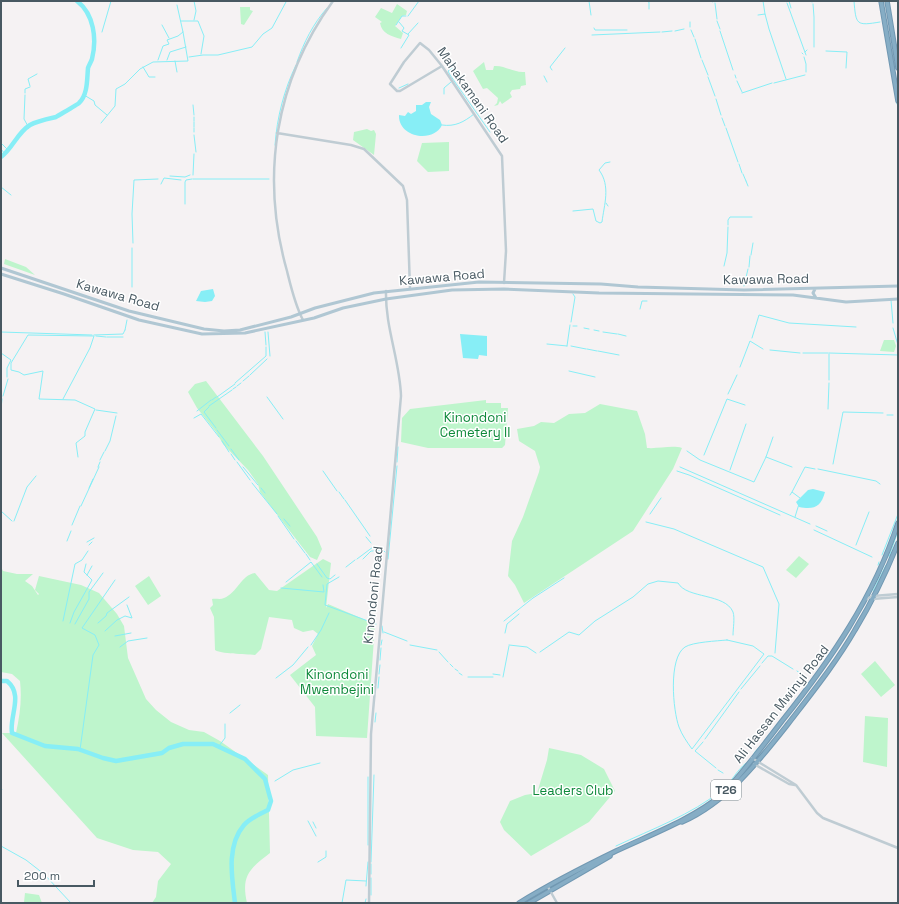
<svg xmlns="http://www.w3.org/2000/svg" width="899" height="904" viewBox="0 0 899 904" font-family="'Space Grotesk',sans-serif">
<rect width="100%" height="100%" fill="#f5f2f3"/>
<path fill="#bef5cc" d="M 397,4 L 407,11 L 406,15 L 402,16 L 395,26 L 403,33 L 401,39 C 391,36 382,34 380,23 L 382,22 L 375,17 L 381,8 L 392,13 Z
M 240,7 L 250,7 L 250,10 L 253,11 L 244,25 L 241,24 Z
M 484,62 L 486,70 L 493,70 L 494,66 C 505,65 513,73 525,72 L 526,85 L 521,86 L 520,89 L 512,90 L 510,93 L 512,97 L 502,104 L 500,101 L 498,105 L 494,106 L 497,103 L 498,98 L 487,88 L 483,89 L 473,71 Z
M 367,129 L 371,131 L 374,130 L 376,134 L 374,155 L 353,140 L 354,132 Z
M 449,142 L 449,171 L 428,172 L 417,161 L 422,143 Z
M 5,259 L 26,267 L 35,275 L 4,264 Z
M 884,340 L 894,340 L 896,346 L 894,352 L 880,351 Z
M 206,381 L 263,456 L 317,537 L 322,549 L 317,560 L 310,557 L 289,530 L 260,492 L 258,484 L 248,470 L 223,444 L 216,432 L 197,408 L 188,392 L 195,384 Z
M 486,400 L 486,403 L 501,403 L 501,408 L 508,408 L 505,445 L 502,448 L 428,448 L 401,442 L 402,418 L 410,409 Z
M 600,404 L 637,411 L 645,434 L 647,448 C 658,449 672,445 682,448 L 673,469 L 633,531 L 524,603 L 515,585 L 508,576 L 512,541 L 523,517 L 539,472 L 540,467 L 535,451 L 519,441 L 517,429 L 534,426 L 541,422 L 554,423 L 569,414 L 585,413 Z
M 799,556 L 809,564 L 796,578 L 786,570 Z
M 323,559 L 331,563 L 326,608 L 328,604 L 375,624 L 367,738 L 316,736 L 315,707 L 290,675 L 316,655 L 312,646 L 318,634 L 313,630 L 303,632 L 294,628 L 292,620 L 269,617 L 261,649 L 255,655 C 245,654 220,654 215,650 L 214,617 L 210,608 L 213,605 L 212,599 C 216,598 220,600 224,598 C 237,593 241,575 255,573 L 269,590 L 277,591 Z
M 1,567 L 3,571 L 17,574 L 33,574 L 25,581 L 32,586 L 38,595 L 39,594 L 35,590 L 39,576 L 81,585 L 99,593 L 117,614 L 124,626 L 128,658 L 146,699 L 156,710 L 171,722 L 189,730 L 204,732 L 220,741 L 268,775 L 270,853 C 249,869 241,876 247,903 L 152,903 L 156,897 L 158,881 L 171,864 L 158,852 L 133,850 L 97,838 L 2,733 L 16,733 C 20,715 22,699 20,681 L 12,674 L 1,672 Z
M 149,576 L 161,596 L 148,605 L 135,586 Z
M 875,661 L 895,685 L 881,697 L 861,674 Z
M 865,716 L 888,718 L 887,767 L 863,762 Z
M 549,748 L 581,755 L 604,769 L 615,791 L 589,822 L 531,856 L 504,830 L 500,822 L 510,801 L 525,795 L 537,793 L 547,760 Z
M 25,893 L 39,895 L 42,903 L 10,903 L 24,902 Z"/>
<path fill="#87eef6" d="M 426,102 L 431,102 L 429,107 L 431,114 L 440,120 L 442,125 C 433,144 398,137 399,115 L 405,116 L 408,112 L 411,114 L 416,111 L 416,105 L 422,105 Z
M 213,289 L 215,296 L 212,301 L 205,302 L 196,301 L 201,291 Z
M 460,334 L 487,336 L 487,356 L 479,355 L 478,359 L 463,358 Z
M 813,489 L 825,492 C 821,507 814,510 799,507 L 796,502 L 808,490 Z"/>
<g fill="none" stroke-linecap="round" stroke-linejoin="round">
<path stroke="#87eef6" stroke-width="1" d="M 194,1 L 196,11 L 194,20
M 589,1 L 591,15
M 646,1 L 649,2 L 649,9
M 694,1 L 706,1
M 711,1 L 712,2
M 763,1 L 765,14
M 789,1 L 791,8
M 854,1 C 856,25 856,26 880,22
M 812,2 L 812,1
M 715,3 L 717,19
M 787,3 L 806,55
M 813,4 L 814,17 L 814,47
M 758,15 L 765,14 L 769,29 L 786,79
M 408,16 L 419,1
M 882,18 L 883,21
M 181,21 L 198,21 L 204,36 L 201,54
M 717,21 L 720,29
M 399,22 L 404,28 L 402,31 L 409,35 L 401,48
M 690,22 L 690,27
M 162,25 L 169,38
M 396,25 L 402,16 L 406,16
M 594,28 L 595,30 L 627,30
M 691,30 L 694,37
M 675,31 L 684,29
M 720,31 L 733,70
M 102,32 L 111,1
M 662,32 L 672,31
M 408,34 L 418,23
M 592,35 L 660,32
M 695,39 L 701,58
M 826,51 L 847,52 L 846,68
M 805,52 L 807,50
M 802,53 L 803,54
M 189,57 L 203,55 L 218,55 L 252,47 L 263,34 L 272,28 L 286,2
M 804,57 L 806,64 L 806,72
M 158,60 L 163,46 L 169,44 L 167,40 L 178,36 L 183,32 L 177,5
M 167,60 L 170,52 L 186,47
M 702,60 L 708,75
M 175,61 L 177,72
M 297,62 C 304,42 313,24 327,8
M 143,67 L 149,77 L 155,77
M 453,68 L 448,71 L 450,75 L 490,132
M 552,70 L 550,67 L 565,48
M 735,75 L 736,78
M 544,76 L 547,82
M 708,77 L 715,96
M 737,81 L 742,92
M 774,83 L 805,75
M 30,86 L 28,79 L 37,74
M 399,88 L 408,84
M 25,93 L 25,89 L 30,87
M 742,93 L 772,83
M 444,94 L 444,88 L 451,82
M 25,95 L 24,119 L 29,128 L 26,129
M 84,95 L 94,101 L 95,105 L 107,115
M 716,99 L 721,115
M 897,103 L 898,108
M 193,105 L 194,115
M 722,118 L 725,126
M 194,121 L 194,117
M 101,123 L 115,106 L 116,89 L 125,84 L 140,69 L 153,62 L 188,61 L 183,32
M 442,125 C 455,127 464,122 474,114
M 194,127 L 194,122
M 726,128 L 738,162
M 194,132 L 194,128
M 194,135 L 196,152
M 1,143 L 8,150
M 275,145 C 277,117 284,90 296,65
M 1,149 L 5,154
M 739,164 L 742,173
M 743,174 L 746,181
M 193,175 L 194,154
M 170,176 L 185,177 L 190,175
M 193,179 L 269,179
M 746,181 L 748,186
M 161,184 L 164,178 L 181,180
M 1,187 L 11,195
M 606,203 L 608,206
M 185,204 L 185,182 L 186,180 L 192,179
M 573,211 L 593,209 L 596,221 L 600,223 L 602,222 C 604,205 611,186 599,170 L 605,163 L 610,162
M 728,225 L 728,220 L 730,217 L 752,217
M 133,243 L 132,214 L 134,180 L 158,179
M 751,255 L 753,243
M 724,266 L 727,253 L 728,227
M 749,267 L 750,256
M 744,286 L 748,269
M 132,287 L 132,248
M 891,300 L 893,323
M 640,309 L 642,301 L 647,301
M 571,322 L 575,297 L 573,294
M 573,326 L 577,326
M 584,328 L 589,329
M 893,328 L 898,345
M 125,330 L 127,320
M 594,330 L 599,331
M 1,332 L 92,335
M 265,332 L 266,345
M 268,332 L 270,356
M 603,332 L 617,334
M 618,334 L 626,336
M 94,335 L 123,334 L 125,330
M 96,336 L 106,337
M 107,337 L 123,337
M 752,338 L 759,315 L 789,323 L 856,327
M 547,344 L 567,346
M 567,346 L 570,325
M 571,346 L 586,349
M 587,349 L 597,351
M 770,350 L 800,353
M 598,351 L 619,355
M 1,353 L 11,360 L 7,368 L 7,377
M 803,353 L 828,353
M 829,353 L 898,355
M 829,354 L 829,380
M 740,367 L 750,341 L 763,349
M 569,371 L 595,377
M 250,375 L 267,359
M 243,381 L 249,376
M 235,383 L 266,356 L 266,347
M 237,386 L 241,383
M 233,389 L 236,387
M 728,394 L 737,375
M 3,396 L 8,379
M 217,397 L 235,384
M 267,397 L 283,419
M 63,399 L 90,348 L 94,336 L 28,335 L 11,363 L 11,370 L 19,372 L 24,375 L 43,371 L 39,399 L 75,400 L 95,409 L 85,432 L 85,436 L 76,443 L 78,457
M 212,400 L 216,397
M 209,406 L 232,390
M 209,407 L 204,412 L 216,428
M 1,409 L 2,399
M 828,409 L 829,383
M 96,410 L 117,413
M 197,411 L 211,400
M 887,415 L 893,415
M 1,418 L 1,410
M 194,418 L 201,414 L 219,437
M 1,419 L 1,424
M 217,430 L 229,446
M 222,441 L 229,452
M 231,449 L 239,460
M 105,451 L 110,441 L 116,416
M 687,451 L 700,460 L 754,482 L 766,457 L 773,437
M 231,454 L 235,460
M 704,455 L 727,399 L 745,405
M 766,457 L 792,467
M 100,460 L 104,452
M 237,462 L 250,480
M 397,462 L 398,447
M 833,464 L 843,412 L 883,413
M 98,467 L 100,462
M 243,467 L 258,485
M 680,467 L 810,524
M 818,469 L 876,481 L 880,484
M 730,470 L 746,424
M 323,471 L 337,491
M 677,471 L 689,475 L 780,515
M 252,483 L 277,514
M 89,488 L 93,479
M 261,488 L 265,493
M 339,492 L 344,499
M 792,492 L 805,467 L 815,469
M 790,495 L 792,492 L 800,498
M 345,500 L 370,536
M 81,506 L 99,467
M 1,511 L 12,521
M 650,514 L 661,498
M 278,516 L 294,539
M 795,517 L 799,504
M 284,519 L 290,526
M 14,521 L 27,487 L 36,476
M 646,522 L 674,529 L 763,567 L 779,604 L 775,653
M 72,525 L 80,506
M 816,526 L 827,531
M 814,530 L 872,557
M 366,537 L 371,543
M 67,541 L 71,531
M 296,541 L 305,553
M 87,542 L 94,538
M 89,545 L 92,542
M 856,545 L 869,512
M 374,550 L 383,550 L 385,552
M 306,554 L 310,560
M 882,555 L 898,514
M 889,557 L 898,531
M 357,559 L 373,547
M 363,559 L 371,551 L 373,551
M 388,559 L 397,466
M 317,564 L 327,578 L 330,579 L 335,575
M 878,565 L 879,562
M 346,567 L 355,560
M 87,575 L 92,566
M 339,577 L 327,584 L 325,605 L 376,624
M 286,582 L 311,562 L 322,577
M 281,588 L 324,592 L 323,585
M 873,591 L 886,565
M 63,621 L 75,564 L 82,560 L 88,551
M 504,621 L 533,598 L 564,578
M 70,623 L 74,612 L 92,580 L 84,572 L 86,564
M 98,623 L 106,616 L 107,613 L 129,597
M 75,624 L 89,599 L 89,592 L 103,573
M 382,626 L 383,633
M 105,631 L 117,620 L 125,616 L 132,618 L 127,605
M 384,632 L 407,641
M 505,633 L 507,624 L 519,614
M 115,636 L 131,633
M 727,640 L 753,646 L 764,654 L 692,749 C 687,742 682,735 679,727 C 673,711 668,658 685,647 C 693,642 717,641 727,640 Z
M 311,645 L 321,630 L 329,613
M 381,645 L 382,640
M 410,645 L 437,650
M 509,645 L 527,647 L 536,653
M 120,647 L 128,641 L 147,638
M 439,652 L 448,662
M 540,652 L 569,632 L 579,635 L 595,621 L 633,597 L 648,584 L 658,581 L 678,583 C 687,599 725,593 733,612 C 735,618 733,629 733,635
M 380,660 L 381,648
M 762,663 L 768,656 L 772,656 L 793,669
M 450,664 L 453,667
M 455,669 L 458,671
M 797,671 L 804,676 L 808,684
M 459,673 L 462,675
M 379,674 L 380,665
M 493,674 L 500,675
M 468,677 L 493,677
M 503,677 L 509,646
M 276,678 L 293,665 L 308,647
M 378,688 L 379,677
M 741,689 L 760,666
M 230,713 L 240,705
M 375,722 L 376,713
M 705,739 L 739,692
M 703,742 L 695,751 L 716,768
M 219,746 L 225,738 L 225,724
M 80,750 L 93,655 L 99,645 L 95,635 L 82,628 L 115,580
M 754,753 L 760,746
M 718,770 L 723,773
M 368,777 L 368,845
M 275,781 L 293,770 L 320,763
M 1,791 L 2,790
M 308,821 L 316,836
M 313,822 L 316,828
M 1,846 L 26,860 L 44,874 L 71,903
M 616,846 C 652,829 691,815 722,790 C 731,783 736,771 746,763
M 318,862 L 326,857 L 326,851
M 371,862 L 374,775
M 371,874 L 371,864
M 366,886 L 368,862
M 371,895 L 371,878
M 342,903 L 346,880 L 366,881
M 365,903 L 366,899"/>
<path stroke="#87eef6" stroke-width="4.5" d="M 1,157 C 13,148 17,133 30,125 C 37,121 47,119 56,117 C 59,115 77,105 79,103 C 88,95 87,78 88,68 C 89,65 91,62 92,59 C 97,39 94,14 77,1
M 1,681 L 7,681 C 24,695 9,716 12,733 L 45,746 L 78,749 L 103,758 L 116,761 L 162,753 L 169,748 L 183,744 L 213,744 L 245,759 L 265,779 L 271,801 L 268,810 C 260,814 250,818 244,825 C 226,846 232,878 235,903"/>
<g stroke="#7198b2" stroke-width="5.5">
<path id="highway" d="M 881,1 L 898,101
M 887,1 L 898,68
M 682,822 C 727,802 758,762 788,724 C 811,694 836,663 855,630 C 872,602 886,573 898,543
M 519,903 C 550,884 583,867 616,851 C 652,834 691,820 723,794 C 744,771 763,746 782,721 C 830,661 874,597 898,523
M 529,903 L 610,856"/>
</g>
<path stroke="#bfccd3" stroke-width="2.5" d="M 442,66 L 400,91 L 397,91 L 390,84 L 404,62 L 420,43 L 429,50 L 442,66 L 502,156 L 506,251 L 504,283
M 277,133 L 351,145 L 364,149 L 403,186 L 407,200 L 410,289
M 303,320 C 295,305 291,287 287,271 C 260,176 275,81 333,1
M 866,599 L 873,596 L 898,594
M 872,599 L 898,597
M 752,758 L 796,785 L 817,813 L 823,818 L 898,848
M 754,764 L 789,784 L 795,785
M 548,887 L 557,903
M 369,903 L 371,734 L 401,396 C 400,361 385,327 386,291"/>
<path stroke="#b0c7d3" stroke-width="3" d="M 1,268 L 129,311 L 204,329 L 224,331 L 240,330 L 291,317 L 315,308 L 374,293 L 479,282 L 601,284 L 638,287 L 744,290 L 898,286
M 1,274 L 64,294 L 139,320 L 202,334 L 245,333 L 314,318 L 343,308 L 386,299 L 452,290 L 504,289 L 599,293 L 793,295 L 846,302 L 898,299
M 815,289 L 813,293 L 816,298"/>
<use href="#highway" stroke="#86adc5" stroke-width="3.5"/>
</g>
<g text-anchor="middle" dominant-baseline="central" stroke-width="3" stroke-linejoin="round" paint-order="stroke">
<rect fill="#fff" stroke="#7f8b91" stroke-width="1" x="711" y="780" width="30" height="20" rx="3"/>
<g font-size="12" font-weight="bold" fill="#485962">
<text x="726" y="790">T26</text>
</g>
<g font-size="13" fill="#485962" stroke="#fff">
<text transform="translate(473 95) rotate(55)">Mahakamani Road</text>
<text transform="translate(442 277) rotate(-5)">Kawawa Road</text>
<text transform="translate(766 279) rotate(-1)">Kawawa Road</text>
<text transform="translate(118 295) rotate(16)">Kawawa Road</text>
<text transform="translate(373 595) rotate(-84)">Kinondoni Road</text>
<text transform="translate(781 704) rotate(-52)">Ali Hassan Mwinyi Road</text>
</g>
<g font-size="13" fill="#0d893a" stroke="#fff">
<text x="475" y="417">Kinondoni<tspan x="475" dy="15">Cemetery II</tspan></text>
<text x="337" y="674">Kinondoni<tspan x="337" dy="15">Mwembejini</tspan></text>
<text x="573" y="790">Leaders Club</text>
</g>
</g>
<rect width="899" height="904" fill="none" stroke="#485962" stroke-width="4"/>
<path d="M18 880v6h76v-6" fill="none" stroke="#485962" stroke-width="2"/>
<text x="24" y="880" font-size="12" fill="#485962" stroke="#ffffff" stroke-width="3" paint-order="stroke">200 m</text>
</svg>
